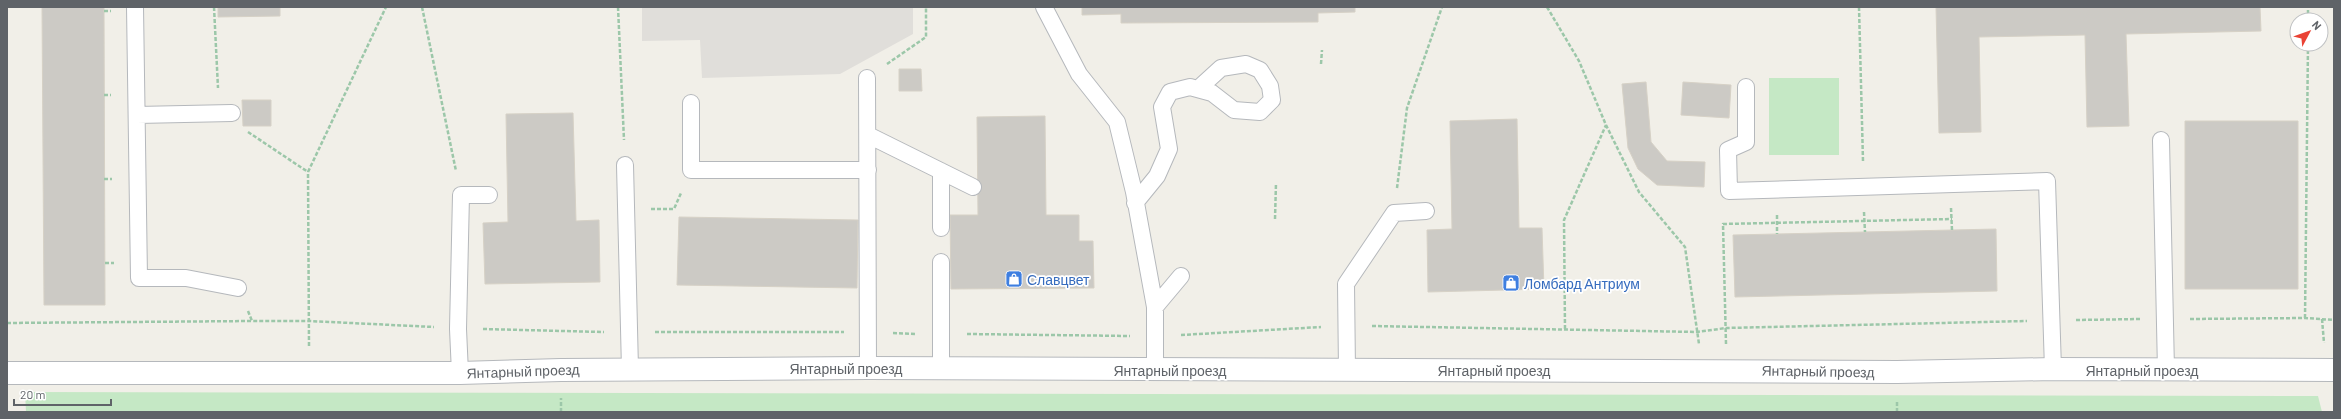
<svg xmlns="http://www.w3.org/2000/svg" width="2341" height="419" viewBox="0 0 2341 419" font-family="Barlow,sans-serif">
<rect width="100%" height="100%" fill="#f1efe8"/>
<path fill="#e0deda" d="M 642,7 L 913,7 L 913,34 L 840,74 L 702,78 L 700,40 L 642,41 Z"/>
<path fill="#c5e8c5" d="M 1769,78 L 1839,78 L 1839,155 L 1769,155 Z
M 25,392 L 2318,396 L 2322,412 L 26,412 Z"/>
<path fill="#cccac5" stroke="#d6d1c6" d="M 42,7 L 104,7 L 105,305 L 44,305 Z
M 218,7 L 280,7 L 280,16 L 218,17 Z
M 1082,7 L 1355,7 L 1355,12 L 1318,13 L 1318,22 L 1121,23 L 1121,14 L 1082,15 Z
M 1936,7 L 2260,7 L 2261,31 L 2126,34 L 2129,126 L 2087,127 L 2085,35 L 1979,37 L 1981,132 L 1939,133 Z
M 899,69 L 921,69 L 922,91 L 899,91 Z
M 1646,82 L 1651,142 L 1667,161 L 1705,162 L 1704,187 L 1657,185 L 1638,169 L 1628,148 L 1622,84 Z
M 1683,82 L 1731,85 L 1729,118 L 1681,115 Z
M 242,100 L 271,100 L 271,126 L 243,126 Z
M 573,113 L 576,221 L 599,220 L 600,282 L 485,284 L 483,223 L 508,222 L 506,114 Z
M 1045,116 L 1046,215 L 1079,215 L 1079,241 L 1093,241 L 1094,288 L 951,289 L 950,215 L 978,215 L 977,117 Z
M 1517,119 L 1519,228 L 1542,228 L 1544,289 L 1428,292 L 1427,230 L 1452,229 L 1450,121 Z
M 2185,121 L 2298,121 L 2298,289 L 2185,289 Z
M 679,217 L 858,220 L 857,288 L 677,285 Z
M 1996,229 L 1997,291 L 1735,297 L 1733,235 Z"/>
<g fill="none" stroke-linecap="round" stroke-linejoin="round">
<g stroke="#b5b8bc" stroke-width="18">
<path id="service" d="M 135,7 L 139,278 L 186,278 L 238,288
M 1044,7 L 1079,74 L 1117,122 L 1134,192 L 1155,307 L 1155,370
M 867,78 L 868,368
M 1746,87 L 1746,142 L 1728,150 L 1729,191 L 2047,181 L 2053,369
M 691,103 L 691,170 L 868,170
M 137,115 L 232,113
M 868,135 L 973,187
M 2161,140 L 2166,370
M 625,165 L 630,369
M 941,171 L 941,228
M 1135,203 L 1157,176 L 1169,149 L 1162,107 L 1170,92 L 1190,87 L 1212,93 L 1234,110 L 1260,112 L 1272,100 L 1270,86 L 1260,70 L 1246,64 L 1221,68 L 1198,89
M 941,262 L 941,368
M 1155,307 L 1181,276
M 1347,371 L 1346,284 L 1394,213 L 1426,211
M 460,373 L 458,329 L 461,195 L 489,195"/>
</g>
<g stroke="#b5b8bc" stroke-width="24">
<path id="minor" d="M 7,373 L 460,373 L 561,370 L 868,368 L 1897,372 L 2053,369 L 2334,370"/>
</g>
<path stroke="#9cc7a9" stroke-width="2.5" stroke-dasharray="4 2" stroke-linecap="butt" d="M 214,7 L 218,88
M 422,7 L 456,171
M 618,7 L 624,140
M 1547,7 L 1579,61 L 1606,125 L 1639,192 L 1685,247 L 1699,344
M 1859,7 L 1863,161
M 104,11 L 111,11
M 2308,20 L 2308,7
M 887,64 L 926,37 L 926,7
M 1321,64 L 1322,50
M 104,95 L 111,95
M 248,132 L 308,172
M 104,179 L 112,179
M 1397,188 L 1407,108 L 1442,7
M 1951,208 L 1952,230
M 651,209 L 674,209 L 681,193
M 1864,212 L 1865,232
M 1777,215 L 1777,234
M 1275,219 L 1276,183
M 105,263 L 114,263
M 248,311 L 252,321 L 309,321 L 434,327
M 2305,318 L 2308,44
M 2190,319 L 2305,318 L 2334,320
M 2322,319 L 2324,343
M 2076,320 L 2141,319
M 7,323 L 252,321
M 1372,326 L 1697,332 L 1726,328 L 2027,321
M 483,329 L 604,332
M 1565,329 L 1564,220 L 1606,125
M 655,332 L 844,332
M 893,333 L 916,334
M 967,334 L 1130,336
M 1181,335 L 1321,327
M 1726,344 L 1723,224 L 1952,219
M 309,346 L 308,172 L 386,7
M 561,412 L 561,398
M 1897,412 L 1897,401"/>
<use href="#service" stroke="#fff" stroke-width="16"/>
<use href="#minor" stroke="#fff" stroke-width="22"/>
</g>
<defs>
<g id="shop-square" transform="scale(0.9)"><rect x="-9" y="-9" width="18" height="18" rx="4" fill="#3f7fe0" stroke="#fff"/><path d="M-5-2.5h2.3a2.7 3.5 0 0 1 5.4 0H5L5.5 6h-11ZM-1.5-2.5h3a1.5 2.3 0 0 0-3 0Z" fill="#fff"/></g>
</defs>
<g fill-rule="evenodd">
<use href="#shop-square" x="1014" y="279"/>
<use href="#shop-square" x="1511" y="283"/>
</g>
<g text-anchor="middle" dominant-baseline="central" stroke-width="3.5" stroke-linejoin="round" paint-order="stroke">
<g font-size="14" fill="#366cbe" stroke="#fff" text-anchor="start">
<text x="1027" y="279">Славцвет</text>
<text x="1524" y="283">Ломбард Антриум</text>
</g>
<g font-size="14" fill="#5f6368" stroke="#fff">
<text x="846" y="368">Янтарный проезд</text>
<text x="1170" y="370">Янтарный проезд</text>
<text x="1494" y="370">Янтарный проезд</text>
<text x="2142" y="370">Янтарный проезд</text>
<text transform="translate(523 371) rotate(-2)">Янтарный проезд</text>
<text transform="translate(1818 371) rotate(1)">Янтарный проезд</text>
</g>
</g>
<rect width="2341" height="419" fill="none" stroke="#5f6368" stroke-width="16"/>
<g transform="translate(2309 32) rotate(49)"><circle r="19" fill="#ffffff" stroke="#bfc1c3"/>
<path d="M0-3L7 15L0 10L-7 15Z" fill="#ea4335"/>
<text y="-6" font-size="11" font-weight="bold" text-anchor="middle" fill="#5f6368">N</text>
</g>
<path d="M14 399v6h97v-6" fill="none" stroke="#5f6368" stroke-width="2"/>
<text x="20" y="399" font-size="12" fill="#5f6368" stroke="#ffffff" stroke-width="3" paint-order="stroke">20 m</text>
</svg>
